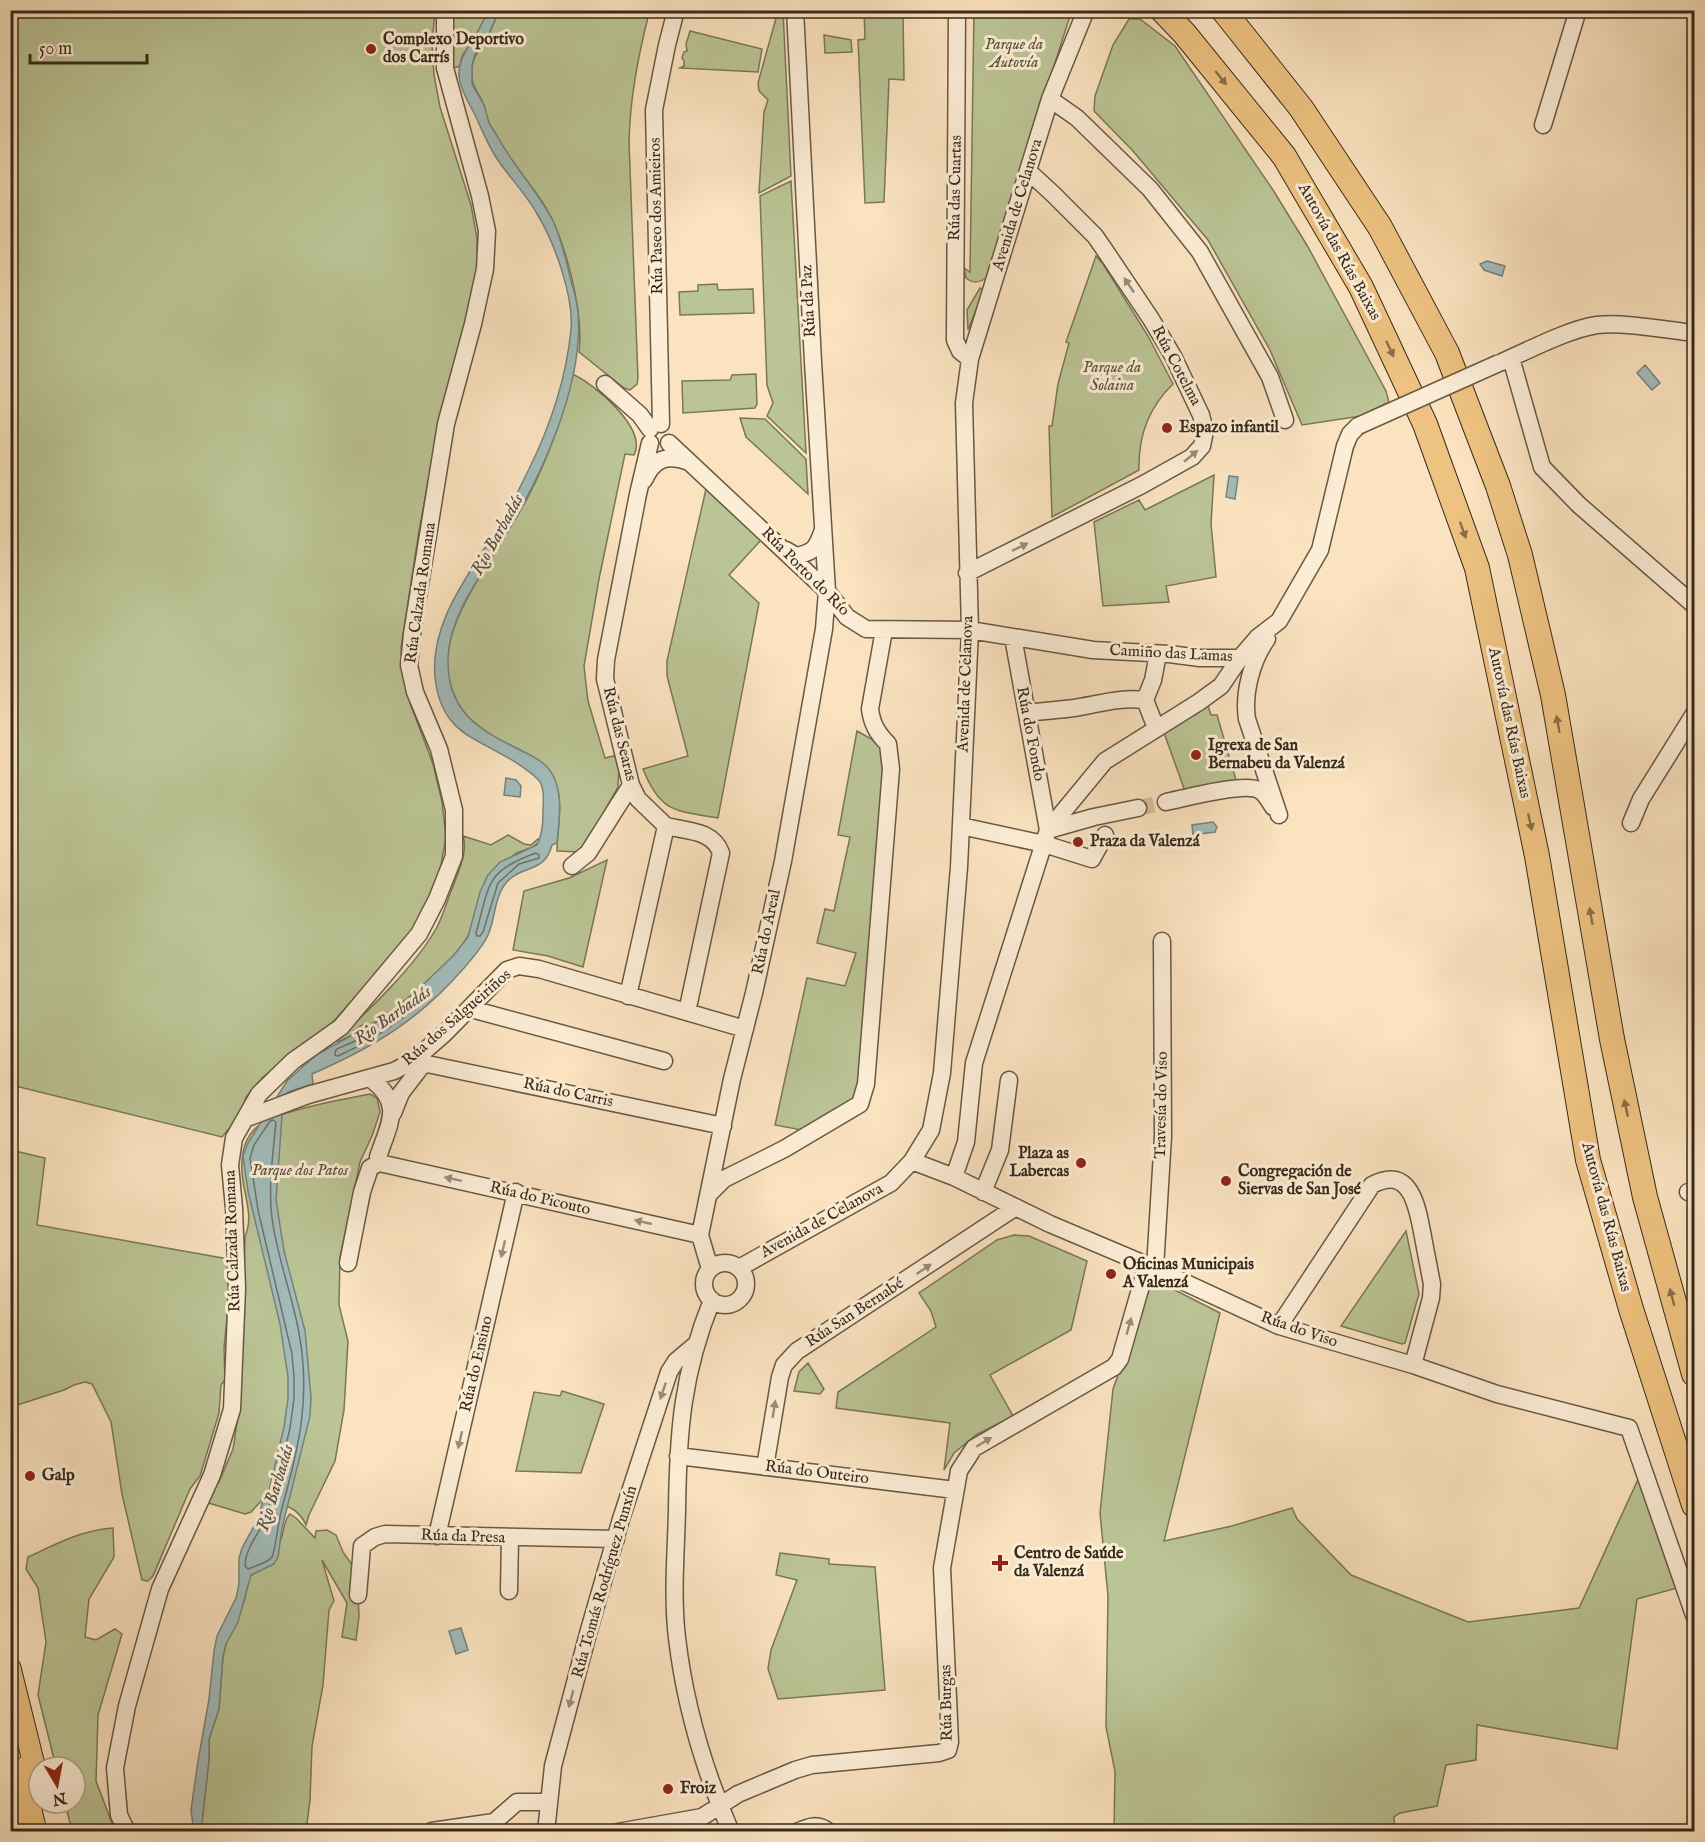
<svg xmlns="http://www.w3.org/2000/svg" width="1705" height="1842" viewBox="0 0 1705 1842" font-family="'IM FELL English',serif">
<rect width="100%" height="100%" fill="#fbe3c0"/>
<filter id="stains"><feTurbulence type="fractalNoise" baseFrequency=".00333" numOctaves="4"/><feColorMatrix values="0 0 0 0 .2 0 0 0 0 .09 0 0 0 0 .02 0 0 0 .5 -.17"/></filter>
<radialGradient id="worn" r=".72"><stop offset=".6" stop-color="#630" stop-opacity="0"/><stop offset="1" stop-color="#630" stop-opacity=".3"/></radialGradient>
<path fill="#bbc495" stroke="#797758" stroke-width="1.5" d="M 11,11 L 435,11 L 432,44 L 434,75 L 440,107 L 471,205 L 477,238 L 477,270 L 460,352 L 440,418 L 419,531 L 401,648 L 402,665 L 410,703 L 433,764 L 442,802 L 446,837 L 438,882 L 414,930 L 386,963 L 322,1034 L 263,1077 L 246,1097 L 241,1114 L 222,1137 L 11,1085 Z
M 450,11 L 488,11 L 477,35 L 462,56 L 460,66 L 448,70 Z
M 499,11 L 662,11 L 661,15 L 649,13 C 638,57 630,97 629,143 L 638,378 L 637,384 L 630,390 L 624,388 L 579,352 C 584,312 565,237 543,203 C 525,176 502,152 489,123 C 486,118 486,111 484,105 C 478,90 470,87 472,68 C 473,56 480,49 486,40 C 491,31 495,20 499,11 Z
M 778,11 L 783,11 L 791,176 L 759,193 L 764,112 L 768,100 L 759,91 L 758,83 Z
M 864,11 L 903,11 L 904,80 L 889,79 L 884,202 L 865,203 L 858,40 L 865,39 Z
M 974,11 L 1070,11 L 1070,16 L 986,278 C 979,283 973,284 966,278 L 964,268 L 970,272 Z
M 1129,19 L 1140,19 L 1175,46 L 1273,190 L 1308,247 L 1386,391 L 1389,402 L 1361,416 L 1302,425 L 1270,350 L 1208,240 L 1133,151 L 1094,111 L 1095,96 L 1113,45 Z
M 690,31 L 762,49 L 758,72 L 680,68 L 684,66 L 684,61 L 682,58 L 684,52 L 687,51 L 686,44 Z
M 824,35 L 851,40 L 852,52 L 825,53 Z
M 791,181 L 806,453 L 767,416 L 773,403 L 767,385 L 760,196 Z
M 1096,256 L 1103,264 L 1148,336 L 1173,384 C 1148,408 1138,436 1139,470 L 1052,517 L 1049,426 L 1052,426 L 1058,384 L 1069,343 L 1066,342 Z
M 717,284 L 718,290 L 753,289 L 754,313 L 680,315 L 679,292 L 698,291 L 698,285 Z
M 980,288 L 984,290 L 968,330 L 967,310 Z
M 572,374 C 594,383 648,429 634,455 L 625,454 L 599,579 L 584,666 L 588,701 L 605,758 L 613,756 L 617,757 L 619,770 L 618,787 L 581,852 L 557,851 C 557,831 563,807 557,788 C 547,753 507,748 481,729 C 465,718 454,699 449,680 C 435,624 503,546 528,497 C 548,458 563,416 572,374 Z
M 756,374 L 757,404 L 755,408 L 683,413 L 682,381 L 730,380 L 732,375 Z
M 740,418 L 765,419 L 806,459 L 808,494 L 746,437 Z
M 1214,475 L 1211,524 L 1216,577 L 1166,586 L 1169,602 L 1103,606 L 1094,522 L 1139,500 L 1145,510 Z
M 706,489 L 761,540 L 729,575 L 759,603 L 718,818 C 675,811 660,812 643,769 L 688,756 L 667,676 L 667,661 Z
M 1207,703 L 1211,715 L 1217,715 L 1236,780 L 1231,783 L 1186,794 L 1163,730 Z
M 857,731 L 884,746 L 891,769 L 860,1104 L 812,1132 L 775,1125 L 807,978 L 845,986 L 856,953 L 817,943 L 825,909 L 834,911 L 850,837 L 838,835 Z
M 508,835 L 524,844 L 531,845 L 538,839 L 540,840 C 533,852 517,848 510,859 C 497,877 483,898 474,918 C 471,924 471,933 466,939 C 447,969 398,1008 367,1027 L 364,1024 L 353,1031 L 354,1034 L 338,1042 L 337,1039 C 369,1011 417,964 437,927 C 444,913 448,898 454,884 C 459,869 468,852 463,836 L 491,845 Z
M 607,860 L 583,967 L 548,956 L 513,950 L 524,891 L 569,878 Z
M 370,1094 L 377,1098 L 380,1112 L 372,1136 L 360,1162 L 340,1257 L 339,1305 L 348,1341 L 344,1410 L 335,1461 L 309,1515 L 306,1525 C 297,1505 282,1505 263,1499 L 251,1512 L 245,1514 L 205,1502 L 214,1484 L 219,1482 L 233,1449 L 241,1396 L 245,1236 C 253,1220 246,1199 243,1182 C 240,1162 241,1140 258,1126 C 277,1111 344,1099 370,1094 Z
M 11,1150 L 45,1158 L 37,1225 L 228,1259 L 229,1299 L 224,1348 L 225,1380 L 221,1385 L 219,1413 L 200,1476 L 190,1489 L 153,1576 L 148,1581 L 142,1580 L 122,1494 L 111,1422 L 92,1384 L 85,1382 L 74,1385 L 64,1390 L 11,1407 Z
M 1406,1231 L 1419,1294 L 1405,1343 L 1402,1344 L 1341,1326 Z
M 1014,1235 L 1029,1236 L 1087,1261 L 1071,1330 L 990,1375 L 1013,1416 L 976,1435 L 954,1453 L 944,1470 L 950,1423 L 836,1408 L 838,1392 L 936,1327 L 931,1311 L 919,1293 L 997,1240 Z
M 1153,1279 L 1220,1313 L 1164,1541 L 1232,1526 L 1292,1508 L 1297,1519 L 1351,1575 L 1468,1622 L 1579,1608 L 1640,1475 L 1677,1588 L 1637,1599 L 1617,1749 L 1477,1725 L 1476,1760 L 1446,1765 L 1437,1806 L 1400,1813 L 1394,1817 L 1395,1831 L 1114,1832 L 1115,1771 L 1106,1727 L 1108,1596 L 1100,1513 L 1113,1389 Z
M 808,1363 L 824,1389 L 820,1394 L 794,1391 L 799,1372 Z
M 562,1391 L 604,1404 L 581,1473 L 516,1471 L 534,1392 L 560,1396 Z
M 290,1514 L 296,1518 L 315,1538 L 316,1531 L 327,1530 L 336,1535 L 343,1552 L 357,1572 L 359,1616 L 356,1640 L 342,1637 L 347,1603 L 322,1560 L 334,1601 L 329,1610 L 323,1685 L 312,1746 L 310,1800 L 306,1831 L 204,1832 L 202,1822 L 209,1760 L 209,1739 L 219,1709 L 223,1656 L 226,1644 L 244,1602 L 249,1578 C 259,1566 273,1555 280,1541 C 285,1532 282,1523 290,1514 Z
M 113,1528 L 114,1557 L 89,1599 L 85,1637 L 96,1640 L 115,1629 L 122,1634 L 98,1715 L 96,1781 L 115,1831 L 72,1831 L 65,1803 L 75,1803 L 75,1767 L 56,1767 L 38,1695 L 46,1642 L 38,1588 L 26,1569 L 28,1557 C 56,1544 82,1530 113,1528 Z
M 780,1553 L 829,1559 L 829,1564 L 875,1567 L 885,1690 L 778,1699 L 768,1669 L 771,1650 L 797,1580 L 776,1575 Z"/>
<path fill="#a2bcbb" stroke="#77827b" stroke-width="1.5" d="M 488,11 L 499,11 L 487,38 L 475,54 L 472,65 L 472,84 L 484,105 L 489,123 C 497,135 504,149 513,161 C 526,181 542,199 553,221 C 560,236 564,252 568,268 C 571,283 577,298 578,313 C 584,385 541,477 504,538 C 482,574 449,615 448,659 C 447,713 480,730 522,751 C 532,756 545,762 551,772 C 564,792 559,820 557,843 L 552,845 C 544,876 518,863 503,887 C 494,901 495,920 488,935 C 483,947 472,958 464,968 C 419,1020 374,1047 312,1074 L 313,1084 L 288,1092 L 282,1116 L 276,1200 L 284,1251 L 305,1331 L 311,1397 L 310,1416 L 282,1528 L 278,1557 L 274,1564 L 251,1575 L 238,1622 L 226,1644 L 223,1656 L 219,1709 L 209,1739 L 209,1760 L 202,1822 L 204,1831 L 194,1832 L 191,1810 L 198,1761 L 209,1699 L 214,1651 L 217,1636 L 236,1598 L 239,1584 L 239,1558 L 242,1548 L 258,1519 L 263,1500 L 268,1495 L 284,1427 L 288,1398 L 288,1377 L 280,1324 L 248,1191 L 243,1156 L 248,1143 L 287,1081 L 316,1055 L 378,1021 L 409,998 L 454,955 L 468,937 L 480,892 L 488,875 L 500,862 L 537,845 C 542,836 543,823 543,813 C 543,803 545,793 541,784 C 538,777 530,773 524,768 C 483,738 442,739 435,678 C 430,625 465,580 491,538 C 505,517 517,494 528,471 C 550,427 566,379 571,330 C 574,296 554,241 536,212 C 524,191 506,174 494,154 C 487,142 481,128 475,115 C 469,103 460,89 459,75 C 458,59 468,49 475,36 C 480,28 484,19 488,11 Z
M 1487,261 L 1505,266 L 1502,276 L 1484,270 L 1480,264 Z
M 1645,365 L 1660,383 L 1652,390 L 1637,373 Z
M 1229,476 L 1238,477 L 1235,499 L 1226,497 Z
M 506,778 L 516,780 L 521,786 L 520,797 L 504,795 Z
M 1213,822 L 1217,827 L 1215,832 L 1193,835 L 1192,825 Z
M 461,1628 L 468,1650 L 456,1654 L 449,1631 Z"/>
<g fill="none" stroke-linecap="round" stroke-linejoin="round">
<path stroke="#6c736a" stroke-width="1.5" d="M 536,853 L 539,855 L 539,858 L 519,864 L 498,883 L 483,932 L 480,936 L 477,936 L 476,933 C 490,884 485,871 536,853 Z
M 423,992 L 428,993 L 427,997 C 401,1022 371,1041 338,1056 L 335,1055 L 335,1052 L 337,1049 L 371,1034 Z
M 273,1120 L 276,1122 C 273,1154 268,1187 272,1218 C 277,1257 292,1294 299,1333 C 311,1397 299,1447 282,1508 C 279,1518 275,1551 272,1557 C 268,1563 254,1566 248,1569 L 245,1566 C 245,1549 257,1537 263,1523 C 267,1513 268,1505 274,1496 L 290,1428 L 294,1399 L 294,1377 L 292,1354 L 258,1210 L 250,1158 L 254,1145 L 270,1121 Z"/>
<path stroke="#d4be9f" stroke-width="16" stroke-dasharray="16 8" stroke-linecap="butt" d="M 1138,808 L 1166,802"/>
<g stroke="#685844" stroke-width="19">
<path id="minor" d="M 957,10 L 955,340 L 960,351 L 970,359
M 1050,99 L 1077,118 L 1150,189 L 1200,252 L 1270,377 L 1285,420
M 1543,125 L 1578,10
M 1511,358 L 1542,467 L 1579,505 L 1694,605
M 1502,362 C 1529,350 1569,329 1597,325 C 1625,322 1666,330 1694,333
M 605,384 L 640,415 L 650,429
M 661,424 L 654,110 L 667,45 L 676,10
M 669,443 L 827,591 L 847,617 L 866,629 L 970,630 L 1093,650 L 1169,654 L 1200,658 L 1240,658
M 644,480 C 654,458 667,454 689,462
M 786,550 L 796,556 C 815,552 817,547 823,530
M 967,573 L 1142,485 L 1192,457 L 1202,446 L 1205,431 L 1201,415 L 1173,356 L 1151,319 L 1104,249 L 1095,236 L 1053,194 L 1028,171
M 1013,637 L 1048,830 L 1094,817 L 1138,808
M 1267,639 C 1252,660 1243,693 1247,719 L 1279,815
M 1145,700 L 1153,680 L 1158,654
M 1027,713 C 1042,711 1059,710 1074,708 C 1099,704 1120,697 1145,700 L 1156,728
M 1166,802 C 1186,798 1246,781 1261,791 C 1266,795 1270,802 1273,807
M 1631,823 L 1641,799 L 1694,714
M 666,826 C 687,831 713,830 721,853 L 687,1012
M 961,826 L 1044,844 L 1092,859 L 1105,835
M 572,866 L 588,853 L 631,785
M 628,996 L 666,826 L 638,799 L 631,785 L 605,679 L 606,660 L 638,494 L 650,443
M 471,1009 L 664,1061
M 413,1061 L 723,1126
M 371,1079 C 404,1104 389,1124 378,1157 L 380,1162 L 384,1164 L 700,1235
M 393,1113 L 401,1093 L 424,1063
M 247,1118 L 308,1095 L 394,1071 L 413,1061 L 444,1034 L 507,970 L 519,966 L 539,969 L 745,1029
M 912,1161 L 954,1177 L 1050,1224 L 1147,1265 L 1279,1326 L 1413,1365 L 1497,1394 L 1629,1428 L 1694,1615
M 954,1177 L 966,1142 L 974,1063 L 1048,830 L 1105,761 L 1199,702 L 1221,686 L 1240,658 L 1258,637 L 1279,621 L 1320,550 L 1345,446 L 1350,434 L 1358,426
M 983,1192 L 1000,1150 L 1009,1080
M 1688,1192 L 1694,1191
M 710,1193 L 724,1179 L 784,1149 L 860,1104 L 866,1084 L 891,769 L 888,744 C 877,733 872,724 870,709 L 884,630
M 348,1263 L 362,1192 L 370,1168 L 380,1162
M704 1284a21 21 0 1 1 42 0a21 21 0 1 1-42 0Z
M 739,1268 L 891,1183 L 912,1161 L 931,1130 L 942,1073 L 959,867 L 970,630 L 964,403 L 970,359 L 1050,99 L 1086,10
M 1155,1268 L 1163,1136 L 1162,941
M 710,1269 L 700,1235 L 732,1079 L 754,993 L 783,861 L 824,629 L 827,591 L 813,362 L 795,10
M 712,1300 C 682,1374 678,1432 677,1510 C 676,1553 672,1596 677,1638 C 685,1706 704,1770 731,1832
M 1279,1326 L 1372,1185 C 1412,1163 1418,1211 1423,1237 C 1426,1253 1429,1269 1432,1284 L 1431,1298 L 1413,1365
M 678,1456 L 955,1490
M 765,1467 L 780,1377 L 784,1365 L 797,1351 L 1016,1207
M 437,1536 L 516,1192
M 509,1591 L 510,1538
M 358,1595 L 362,1546 L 375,1537 L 385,1534 L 616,1539
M 432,1831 L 494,1822 L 517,1802 L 549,1802
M 127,1832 L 119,1815 L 115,1768 L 127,1706 L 160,1589 L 212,1475 L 232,1409 L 237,1288 L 234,1208 L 230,1165 L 234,1138 L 259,1094 L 293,1061 L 341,1027 L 419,934 L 437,899 L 454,856 L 454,810 L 439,749 L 415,692 L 409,665 L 412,634 L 446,424 L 473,324 L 485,269 L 487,231 L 480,196 L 445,68 L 445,10
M 546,1832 L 553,1766 L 589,1630 L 621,1519 L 669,1372 L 676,1361 L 695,1345
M 618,1832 L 702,1817 L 738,1794 L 795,1770 L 812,1765 L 939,1753 L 948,1750 L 950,1742 L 942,1568 L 959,1471 L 974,1448 L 1114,1367 L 1120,1359 L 1147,1265
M 797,1832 C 809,1826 818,1823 829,1832"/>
</g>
<g stroke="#372a1a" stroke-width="23">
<path id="major" d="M 10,1668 L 39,1785
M 25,1767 L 24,1779 L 36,1832
M 17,1832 L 13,1803 L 24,1779"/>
</g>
<g stroke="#372a1a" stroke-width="26">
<path id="highway" d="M 1162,10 L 1184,33 L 1284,156 L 1361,287 L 1425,424 L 1477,568 L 1537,856 L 1588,1160 L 1631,1309 L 1694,1505
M 1223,10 L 1301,108 L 1380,227 L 1447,353 L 1498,486 L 1520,555 L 1553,695 L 1612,1039 L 1645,1197 L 1694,1374"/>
</g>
<use href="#minor" stroke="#fcedd6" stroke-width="16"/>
<use href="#major" stroke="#eec280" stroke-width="21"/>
<use href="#highway" stroke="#eec280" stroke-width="24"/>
<g stroke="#685844" stroke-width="19" stroke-linecap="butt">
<path id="minor-bridge" d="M 1358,426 L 1499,363"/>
</g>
<use href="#minor-bridge" stroke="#fcedd6" stroke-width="16"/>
</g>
<defs><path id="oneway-solid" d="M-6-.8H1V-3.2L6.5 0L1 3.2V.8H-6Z" transform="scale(1.5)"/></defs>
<g fill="#896e48">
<use href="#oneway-solid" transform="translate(1221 78) rotate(51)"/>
<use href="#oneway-solid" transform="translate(1390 349) rotate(65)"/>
<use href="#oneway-solid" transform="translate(1463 530) rotate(70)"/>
<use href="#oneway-solid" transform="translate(1558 724) rotate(-100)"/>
<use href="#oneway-solid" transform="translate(1530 822) rotate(78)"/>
<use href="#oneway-solid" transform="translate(1591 916) rotate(-100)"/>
<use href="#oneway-solid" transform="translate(1626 1108) rotate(-102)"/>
<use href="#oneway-solid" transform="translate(1672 1297) rotate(-105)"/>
</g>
<g fill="#9a8c78">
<use href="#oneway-solid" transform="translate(1129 285) rotate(-124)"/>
<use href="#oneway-solid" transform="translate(1191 456) rotate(-40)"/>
<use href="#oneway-solid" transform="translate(1020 547) rotate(-26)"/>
<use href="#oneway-solid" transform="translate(453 1179) rotate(-168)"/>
<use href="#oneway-solid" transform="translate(643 1222) rotate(-167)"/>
<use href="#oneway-solid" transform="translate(503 1249) rotate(103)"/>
<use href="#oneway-solid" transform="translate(924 1269) rotate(-34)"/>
<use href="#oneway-solid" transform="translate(1129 1326) rotate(-74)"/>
<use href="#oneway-solid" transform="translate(663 1391) rotate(109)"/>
<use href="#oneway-solid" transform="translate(774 1409) rotate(-81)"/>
<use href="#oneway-solid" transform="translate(460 1440) rotate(103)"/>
<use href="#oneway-solid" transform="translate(984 1442) rotate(-31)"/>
<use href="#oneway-solid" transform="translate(571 1699) rotate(105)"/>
</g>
<g fill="#8f2418" stroke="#fcedd6" stroke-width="2">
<circle cx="371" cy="49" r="6"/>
<circle cx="1167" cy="428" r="6"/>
<circle cx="1196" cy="755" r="6"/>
<circle cx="1078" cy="842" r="6"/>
<circle cx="1081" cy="1163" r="6"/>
<circle cx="1226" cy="1181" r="6"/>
<circle cx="1111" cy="1274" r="6"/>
<circle cx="30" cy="1476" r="6"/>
<path d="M997 1554h6v6h6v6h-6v6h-6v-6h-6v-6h6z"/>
<circle cx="668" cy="1789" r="6"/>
</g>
<g text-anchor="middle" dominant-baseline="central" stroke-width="6" stroke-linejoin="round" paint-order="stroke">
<g font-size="16" font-weight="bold" fill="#372a1a" stroke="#fcedd6" text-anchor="start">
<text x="383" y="40">Complexo Deportivo<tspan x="383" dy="18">dos Carrís</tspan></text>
<text x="1179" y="428">Espazo infantil</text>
<text x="1208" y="746">Igrexa de San<tspan x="1208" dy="18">Bernabeu da Valenzá</tspan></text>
<text x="1090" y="842">Praza da Valenzá</text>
<text x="1069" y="1154" text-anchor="end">Plaza as<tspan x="1069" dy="18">Labercas</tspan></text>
<text x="1238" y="1172">Congregación de<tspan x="1238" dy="18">Siervas de San José</tspan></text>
<text x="1123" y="1265">Oficinas Municipais<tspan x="1123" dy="18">A Valenzá</tspan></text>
<text x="42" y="1476">Galp</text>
<text x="1014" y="1554">Centro de Saúde<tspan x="1014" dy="18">da Valenzá</tspan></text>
<text x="680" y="1789">Froiz</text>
</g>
<g font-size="16" font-style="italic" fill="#585039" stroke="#fcedd6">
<text x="1014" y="45">Parque da<tspan x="1014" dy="18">Autovía</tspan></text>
<text x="1112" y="368">Parque da<tspan x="1112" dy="18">Solaina</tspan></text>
<text x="300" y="1171">Parque dos Patos</text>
</g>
<g font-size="16" fill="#372a1a" stroke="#fcedd6">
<text transform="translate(956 188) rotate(-89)">Rúa das Cuartas</text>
<text transform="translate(1018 205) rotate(-73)">Avenida de Celanova</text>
<text transform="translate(657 216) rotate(-91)">Rúa Paseo dos Amieiros</text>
<text transform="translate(1339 252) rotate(61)">Autovía das Rías Baixas</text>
<text transform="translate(809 301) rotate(-93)">Rúa da Paz</text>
<text transform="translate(1176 366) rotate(62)">Rúa Cotelma</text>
<text transform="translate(805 572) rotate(45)">Rúa Porto do Río</text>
<text transform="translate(421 593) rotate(-82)">Rúa Calzada Romana</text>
<text transform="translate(1171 654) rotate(3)">Camiño das Lamas</text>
<text transform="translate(966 684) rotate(-88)">Avenida de Celanova</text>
<text transform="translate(1509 723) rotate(78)">Autovía das Rías Baixas</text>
<text transform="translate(619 734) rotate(76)">Rúa das Searas</text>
<text transform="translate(1030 734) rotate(79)">Rúa do Fondo</text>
<text transform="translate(767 932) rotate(-78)">Rúa do Areal</text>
<text transform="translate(457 1018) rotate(-41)">Rúa dos Salgueiriños</text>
<text transform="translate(568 1093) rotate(12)">Rúa do Carris</text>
<text transform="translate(1162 1105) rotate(-89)">Travesía do Viso</text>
<text transform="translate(540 1199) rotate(13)">Rúa do Picouto</text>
<text transform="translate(1606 1217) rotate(75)">Autovía das Rías Baixas</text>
<text transform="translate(822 1221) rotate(-29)">Avenida de Celanova</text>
<text transform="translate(233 1241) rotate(-92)">Rúa Calzada Romana</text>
<text transform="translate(855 1313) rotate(-33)">Rúa San Bernabé</text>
<text transform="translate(1299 1330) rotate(19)">Rúa do Viso</text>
<text transform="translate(477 1364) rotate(-77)">Rúa do Ensino</text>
<text transform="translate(817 1473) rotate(7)">Rúa do Outeiro</text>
<text transform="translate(463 1537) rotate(2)">Rúa da Presa</text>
<text transform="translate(605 1582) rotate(-74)">Rúa Tomás Rodríguez Punxín</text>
<text transform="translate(947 1703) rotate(-91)">Rúa Burgas</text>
</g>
<g font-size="18" font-style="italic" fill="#524e42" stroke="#fcedd6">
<text transform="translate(498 535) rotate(-61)">Rio Barbadás</text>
<text transform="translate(393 1016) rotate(-35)">Rio Barbadás</text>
<text transform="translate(276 1488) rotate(-73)">Rio Barbadás</text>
</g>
</g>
<rect width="1705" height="1842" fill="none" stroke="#fbe3c0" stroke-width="36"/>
<rect x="12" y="12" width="1681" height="1818" fill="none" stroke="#372a1a" stroke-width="3"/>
<rect x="18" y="18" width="1669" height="1806" fill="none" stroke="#372a1a" stroke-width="1.5"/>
<g transform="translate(57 1785) rotate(170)"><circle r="28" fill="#fcedd6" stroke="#ad9f8b" stroke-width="1.5"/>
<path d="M0-4.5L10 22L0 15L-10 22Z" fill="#8f2418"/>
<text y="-9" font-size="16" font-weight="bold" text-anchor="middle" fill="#372a1a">N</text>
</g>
<path d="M30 54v9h117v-9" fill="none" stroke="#372a1a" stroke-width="3"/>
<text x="39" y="54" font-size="18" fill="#372a1a" stroke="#fcedd6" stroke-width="4.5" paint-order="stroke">50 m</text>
<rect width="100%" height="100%" filter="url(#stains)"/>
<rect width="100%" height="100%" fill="url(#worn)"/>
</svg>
